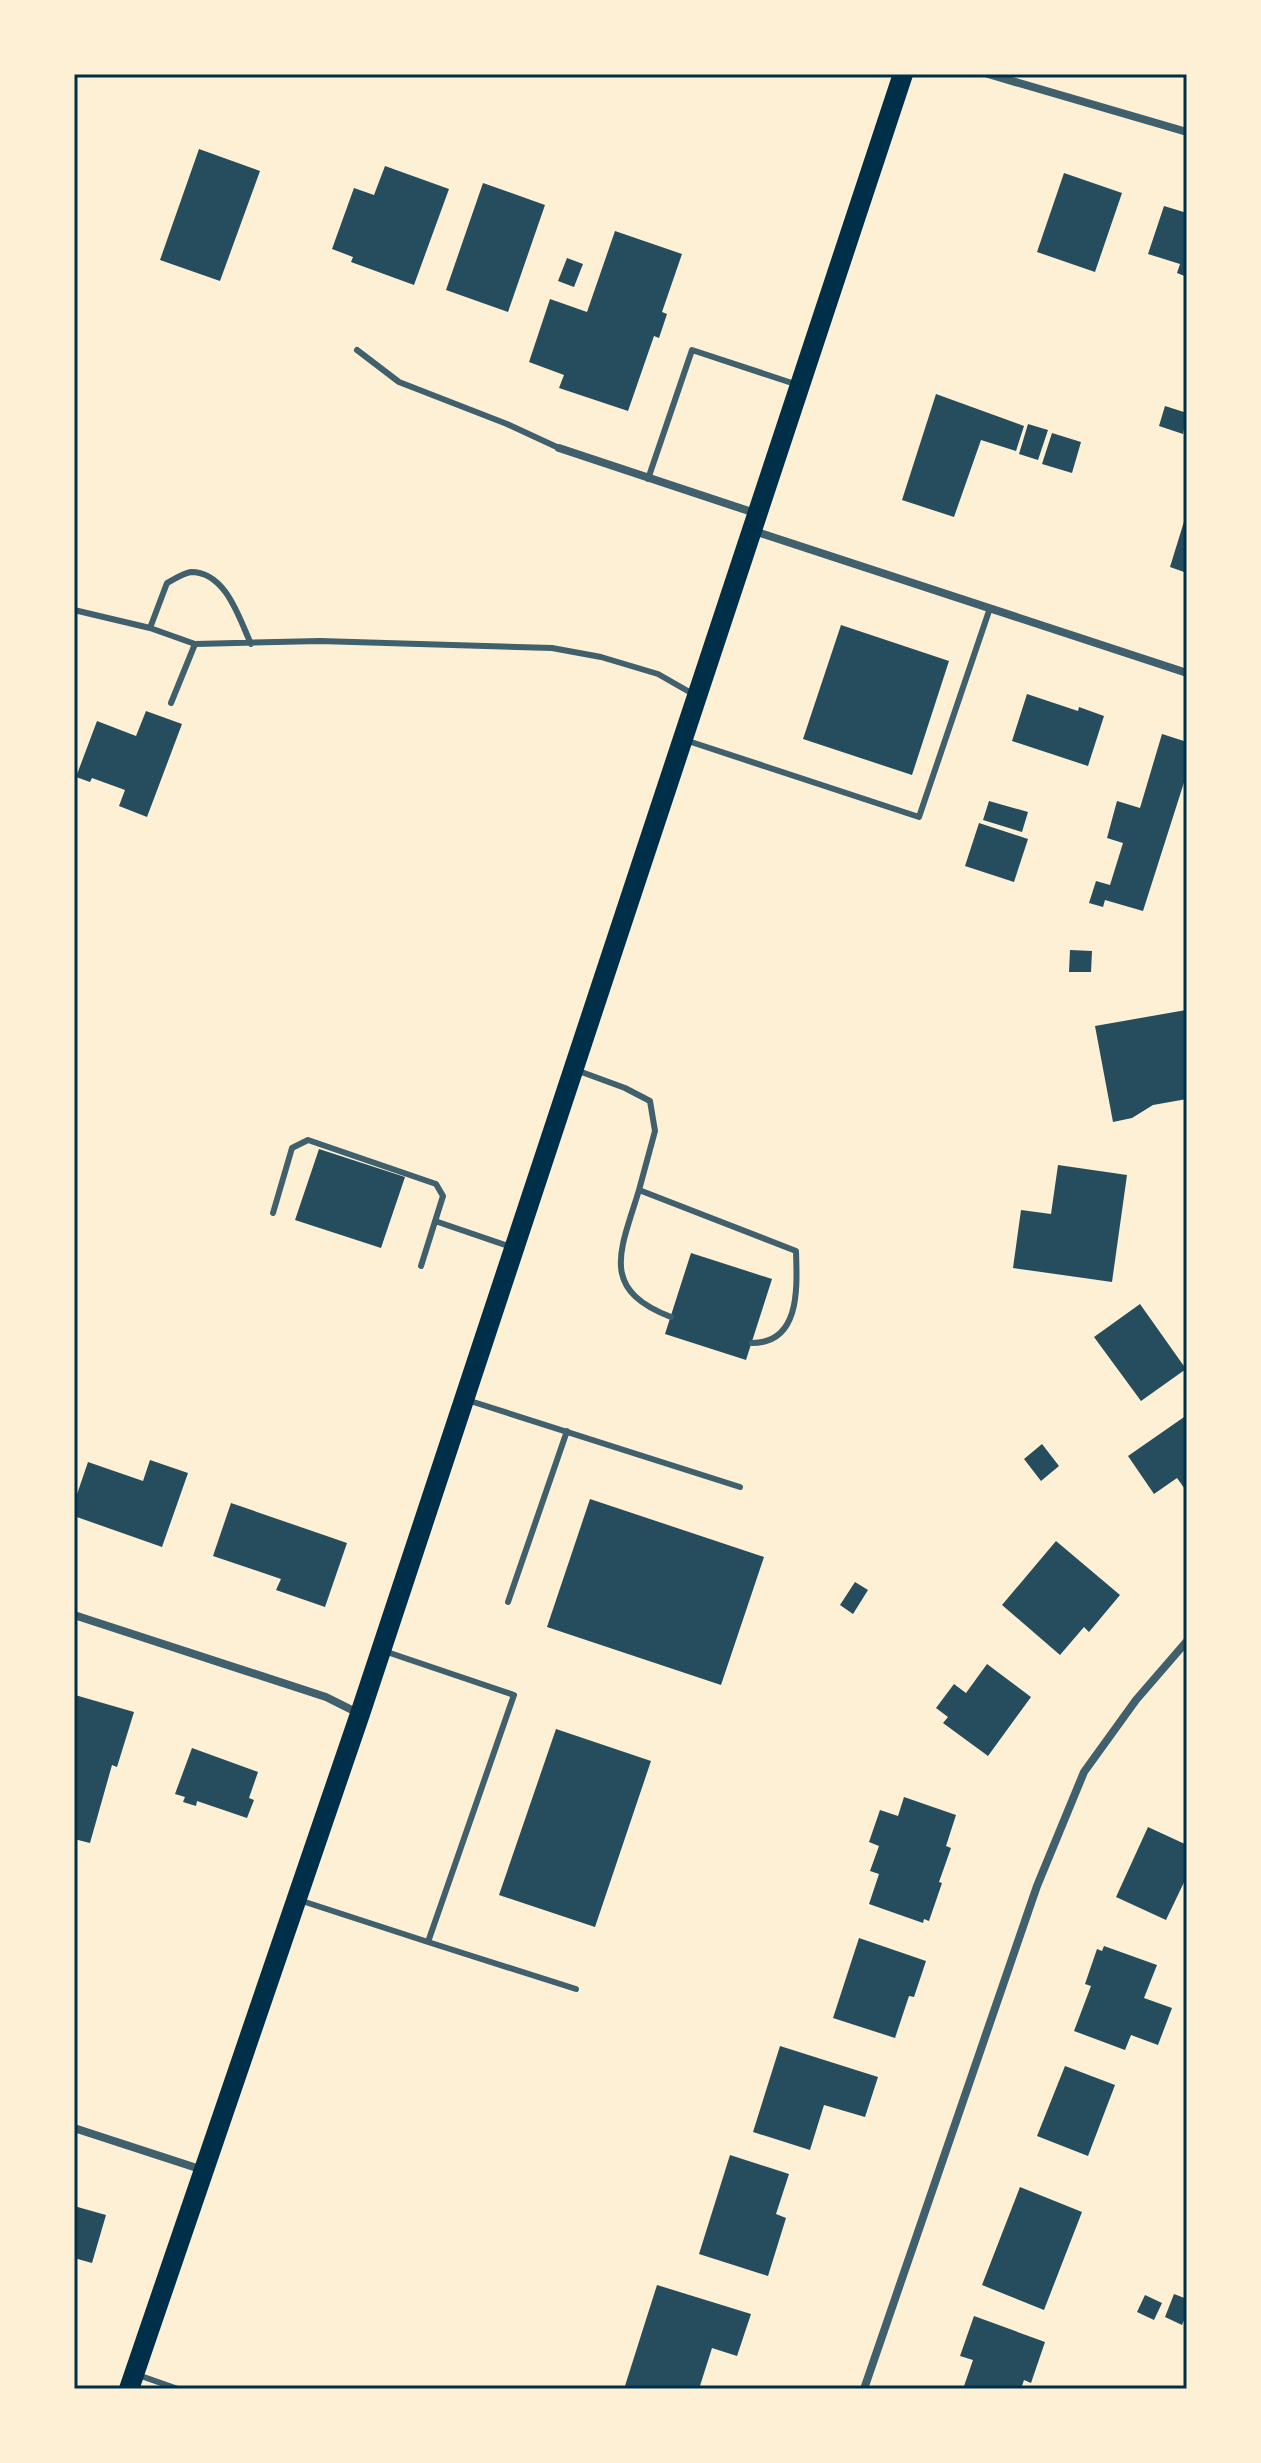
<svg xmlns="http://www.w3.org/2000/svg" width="1261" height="2463" viewBox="0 0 1261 2463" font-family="'Nunito Sans',sans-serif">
<rect width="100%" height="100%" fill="#fdf0d5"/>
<path fill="#264d5e" d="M 199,149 L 260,171 L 220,281 L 160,260 Z
M 385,166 L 449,189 L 414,285 L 351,262 L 353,257 L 332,249 L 354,188 L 374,195 Z
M 1064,173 L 1122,193 L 1095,272 L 1037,252 Z
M 483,183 L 545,205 L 508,312 L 446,290 Z
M 1164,206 L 1187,213 L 1187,277 L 1177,273 L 1180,264 L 1148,254 Z
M 615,231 L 682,254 L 662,312 L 667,314 L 659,338 L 654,336 L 628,411 L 559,388 L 564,375 L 529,362 L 550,299 L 587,312 Z
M 567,258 L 583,264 L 574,287 L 558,281 Z
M 936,394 L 1024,426 L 1016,451 L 981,440 L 954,517 L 902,500 Z
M 1165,406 L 1187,413 L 1183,434 L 1159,426 Z
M 1028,424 L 1048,430 L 1038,460 L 1019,454 Z
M 1052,433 L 1081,442 L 1072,473 L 1042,464 Z
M 1186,515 L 1187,515 L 1187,573 L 1170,567 Z
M 841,625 L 949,661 L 912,775 L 803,739 Z
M 1027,694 L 1078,711 L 1079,707 L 1104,716 L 1088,766 L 1012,741 Z
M 146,711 L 182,724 L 147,817 L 119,806 L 125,790 L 92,778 L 90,782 L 76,777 L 97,721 L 136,736 Z
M 1162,734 L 1187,742 L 1187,773 L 1143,911 L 1105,900 L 1103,907 L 1089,903 L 1096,881 L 1110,885 L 1123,843 L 1107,838 L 1117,801 L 1140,808 Z
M 989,801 L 1028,812 L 1022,832 L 983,820 Z
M 979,823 L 1028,839 L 1014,882 L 965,866 Z
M 1070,950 L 1092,951 L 1091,972 L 1069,972 Z
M 1186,1010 L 1187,1099 L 1153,1105 L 1132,1118 L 1113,1122 L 1095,1026 Z
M 319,1149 L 405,1177 L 381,1248 L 295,1220 Z
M 1058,1165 L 1127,1175 L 1112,1282 L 1013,1268 L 1021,1210 L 1051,1214 Z
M 691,1253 L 772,1279 L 746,1360 L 665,1334 Z
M 1140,1304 L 1186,1369 L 1141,1401 L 1094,1337 Z
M 1187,1415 L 1187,1492 L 1177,1478 L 1154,1494 L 1128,1456 Z
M 1042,1444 L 1059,1466 L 1041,1481 L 1024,1459 Z
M 150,1460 L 188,1473 L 162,1547 L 74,1516 L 74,1503 L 88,1462 L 143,1481 Z
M 590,1499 L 764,1557 L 721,1685 L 547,1627 Z
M 231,1503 L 347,1543 L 325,1607 L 276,1590 L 281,1579 L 213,1556 Z
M 1056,1541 L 1120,1595 L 1089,1632 L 1084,1627 L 1060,1655 L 1002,1605 Z
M 855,1582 L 868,1590 L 853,1614 L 840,1605 Z
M 987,1664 L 1031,1697 L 988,1756 L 943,1723 L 948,1717 L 936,1708 L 954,1684 L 966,1693 Z
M 75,1695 L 134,1712 L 117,1767 L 112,1765 L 90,1843 L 74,1839 Z
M 556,1729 L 651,1761 L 595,1927 L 499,1895 Z
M 192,1748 L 258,1772 L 249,1798 L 254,1800 L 247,1818 L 197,1801 L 196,1806 L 183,1802 L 185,1797 L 175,1794 Z
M 904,1797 L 956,1815 L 946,1846 L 951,1848 L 939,1882 L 942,1883 L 929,1921 L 924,1919 L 923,1923 L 869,1904 L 879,1874 L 870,1871 L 879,1846 L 869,1842 L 880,1810 L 898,1816 Z
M 1148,1827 L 1187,1845 L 1187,1876 L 1166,1920 L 1116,1897 Z
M 859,1938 L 926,1961 L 914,1997 L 909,1996 L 895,2038 L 833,2018 Z
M 1104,1946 L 1157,1965 L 1144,1998 L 1172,2008 L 1158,2045 L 1131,2035 L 1125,2050 L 1074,2031 L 1091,1986 L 1085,1984 L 1097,1949 L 1102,1951 Z
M 780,2046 L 878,2077 L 865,2117 L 824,2105 L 810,2150 L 753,2132 Z
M 1065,2066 L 1115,2085 L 1088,2156 L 1037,2136 Z
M 730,2155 L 789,2174 L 776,2214 L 786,2218 L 768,2276 L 699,2254 Z
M 1020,2187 L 1082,2212 L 1044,2310 L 982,2285 Z
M 74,2206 L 106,2215 L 92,2263 L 74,2258 Z
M 657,2285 L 751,2314 L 737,2356 L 712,2348 L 699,2389 L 624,2389 Z
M 1174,2294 L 1187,2299 L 1187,2313 L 1182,2325 L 1165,2317 Z
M 1145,2295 L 1162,2303 L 1154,2320 L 1137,2312 Z
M 974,2316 L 1045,2342 L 1031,2383 L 1024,2380 L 1021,2389 L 963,2389 L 973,2360 L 960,2356 Z"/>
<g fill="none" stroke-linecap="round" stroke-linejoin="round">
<path stroke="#3f606c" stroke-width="6" d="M 357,350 L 399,382 L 507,424 L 559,448
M 648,479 L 692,350 L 795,384
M 74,610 L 150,628
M 195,644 L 150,628 L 167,583 C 174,579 184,573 191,572 C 226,572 239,618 251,644
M 171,703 L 195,644 L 320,641 L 552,648 L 601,657 L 658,674 L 693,694
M 685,740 L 919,817 L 990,608
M 576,1070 L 625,1088 L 650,1101 L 655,1131 L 639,1190 L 796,1251 C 797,1287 801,1343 752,1343
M 639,1190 C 621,1250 598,1289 671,1317
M 273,1213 L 292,1148 L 308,1140 L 436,1184 L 443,1196 L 421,1266
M 435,1221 L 511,1247
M 467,1400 L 740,1487
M 508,1602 L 567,1431
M 299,1900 L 428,1942 L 514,1695 L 384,1651
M 428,1942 L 576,1989
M 138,2375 L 178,2389"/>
<path stroke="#3f606c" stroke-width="8" d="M 988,74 L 1187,132
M 559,448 L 755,513
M 751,530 L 1187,673
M 74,1615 L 326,1697 L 360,1714
M 74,2128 L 203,2170
M 864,2389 L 1037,1886 L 1084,1772 L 1136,1700 L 1187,1641"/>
<path stroke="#003049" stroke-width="20" d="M 129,2389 L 360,1714 L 903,74"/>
</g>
<rect width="1261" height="2463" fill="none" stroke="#fdf0d5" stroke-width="152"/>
<rect x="76" y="76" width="1109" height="2311" fill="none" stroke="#003049" stroke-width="3"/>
</svg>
